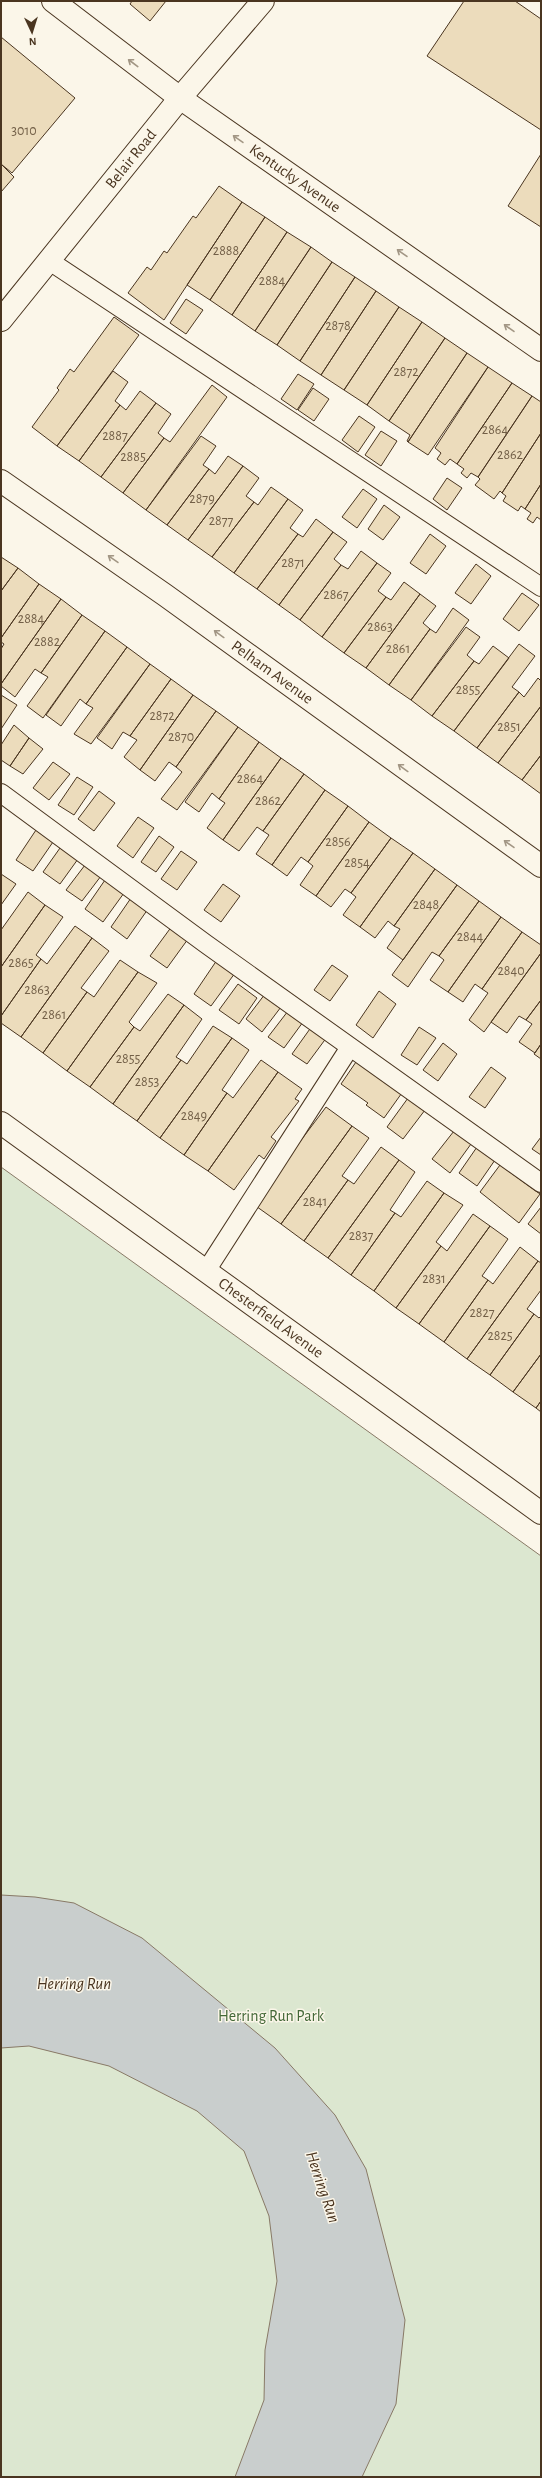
<svg xmlns="http://www.w3.org/2000/svg" width="542" height="2478" viewBox="0 0 542 2478" font-family="'Alegreya Sans',sans-serif">
<rect width="100%" height="100%" fill="#fbf6e9"/>
<path fill="#dce7d0" stroke="#887966" d="M 1,1167 L 541,1556 L 541,2477 L 1,2477 Z"/>
<path fill="#c9cecd" stroke="#887966" d="M 1,1895 L 35,1897 L 74,1903 L 142,1938 L 275,2048 L 335,2115 L 366,2169 L 405,2320 L 396,2404 L 362,2477 L 235,2477 L 264,2400 L 265,2350 L 277,2281 L 269,2216 L 244,2151 L 197,2111 L 109,2066 L 29,2046 L 1,2048 Z"/>
<path fill="#ecdcbc" stroke="#4a3520" d="M 132,1 L 166,1 L 150,21 L 130,4 Z
M 464,1 L 515,1 L 541,19 L 541,130 L 427,56 Z
M 1,37 L 75,98 L 12,173 L 1,164 Z
M 541,154 L 541,227 L 508,206 Z
M 1,164 L 14,177 L 1,192 Z
M 219,186 L 242,202 L 164,320 L 128,293 L 147,267 L 151,270 L 164,251 L 167,253 L 193,216 L 196,218 Z
M 242,202 L 265,217 L 210,300 L 187,285 Z
M 265,217 L 287,232 L 232,315 L 210,300 Z
M 287,232 L 311,247 L 255,331 L 232,315 Z
M 311,247 L 332,262 L 277,345 L 255,331 Z
M 332,262 L 355,277 L 300,361 L 277,345 Z
M 355,277 L 376,291 L 321,375 L 300,361 Z
M 376,291 L 399,307 L 344,390 L 321,375 Z
M 186,299 L 203,310 L 186,334 L 170,323 Z
M 399,307 L 422,322 L 367,405 L 344,390 Z
M 114,317 L 139,335 L 57,446 L 32,427 L 59,390 L 57,388 L 70,369 L 74,372 Z
M 422,322 L 445,338 L 389,421 L 367,405 Z
M 445,338 L 467,353 L 408,442 L 407,441 L 410,435 L 389,421 Z
M 467,353 L 488,367 L 428,455 L 408,442 Z
M 488,367 L 512,383 L 457,464 L 450,459 L 445,465 L 437,459 L 441,453 L 435,448 Z
M 113,371 L 128,382 L 115,401 L 120,405 L 79,461 L 57,446 Z
M 298,374 L 314,384 L 297,410 L 281,399 Z
M 512,383 L 532,396 L 478,477 L 471,473 L 467,478 L 461,473 L 464,469 L 457,464 Z
M 212,385 L 227,397 L 146,510 L 123,493 L 164,438 L 170,442 Z
M 313,388 L 329,399 L 314,421 L 298,410 Z
M 140,391 L 156,403 L 101,477 L 79,461 L 120,405 L 126,410 Z
M 532,396 L 541,402 L 541,433 L 502,493 L 500,491 L 494,499 L 475,485 L 480,479 L 478,477 Z
M 156,403 L 171,414 L 158,433 L 164,438 L 123,493 L 101,477 Z
M 359,416 L 375,427 L 358,452 L 342,440 Z
M 381,431 L 397,441 L 381,466 L 365,455 Z
M 541,433 L 541,484 L 525,509 L 521,506 L 518,511 L 503,501 L 506,496 L 502,493 Z
M 201,436 L 216,446 L 203,465 L 209,469 L 167,525 L 146,510 Z
M 228,456 L 243,466 L 188,540 L 167,525 L 209,469 L 215,474 Z
M 243,466 L 259,478 L 246,496 L 254,502 L 212,557 L 188,540 Z
M 447,478 L 462,488 L 447,510 L 433,499 Z
M 541,484 L 541,520 L 537,517 L 533,523 L 527,519 L 531,513 L 525,509 Z
M 271,487 L 288,499 L 234,573 L 212,557 L 254,502 L 258,505 Z
M 363,489 L 377,499 L 357,528 L 342,517 Z
M 288,499 L 303,510 L 290,528 L 298,534 L 257,589 L 234,573 Z
M 384,505 L 400,517 L 383,540 L 368,529 Z
M 316,519 L 333,532 L 279,605 L 257,589 L 298,534 L 303,537 Z
M 333,532 L 347,542 L 334,559 L 341,565 L 300,620 L 279,605 Z
M 430,534 L 446,546 L 426,574 L 410,563 Z
M 361,551 L 377,563 L 322,637 L 300,620 L 341,565 L 348,569 Z
M 1,557 L 18,568 L 1,591 Z
M 377,563 L 391,573 L 378,591 L 386,597 L 344,653 L 322,637 Z
M 476,564 L 491,576 L 471,604 L 455,593 Z
M 18,568 L 39,584 L 1,638 L 1,591 Z
M 404,582 L 420,594 L 366,668 L 344,653 L 386,597 L 391,600 Z
M 39,584 L 61,599 L 1,684 L 1,649 L 4,644 L 1,642 L 1,638 Z
M 522,593 L 539,605 L 519,631 L 503,619 Z
M 420,594 L 436,606 L 423,623 L 430,629 L 389,685 L 366,668 Z
M 61,599 L 82,615 L 41,673 L 35,669 L 15,697 L 1,686 L 1,684 Z
M 453,608 L 469,620 L 411,700 L 389,685 L 430,629 L 436,633 Z
M 82,615 L 105,631 L 43,718 L 27,706 L 48,677 L 41,673 Z
M 466,627 L 480,637 L 467,655 L 474,661 L 432,716 L 411,700 Z
M 105,631 L 127,647 L 86,704 L 80,699 L 61,726 L 46,715 Z
M 519,644 L 535,656 L 512,687 L 519,692 L 477,748 L 454,731 Z
M 493,646 L 509,658 L 454,731 L 432,716 L 474,661 L 479,664 Z
M 127,647 L 150,664 L 91,744 L 74,734 L 93,708 L 86,704 Z
M 150,664 L 171,679 L 130,736 L 123,732 L 112,749 L 97,738 Z
M 538,678 L 541,681 L 541,706 L 498,763 L 477,748 L 519,692 L 524,697 Z
M 171,679 L 193,695 L 140,770 L 124,757 L 137,740 L 130,736 Z
M 1,695 L 17,705 L 1,729 Z
M 193,695 L 216,711 L 176,767 L 169,762 L 155,781 L 140,770 Z
M 541,706 L 541,755 L 522,780 L 498,763 Z
M 216,711 L 238,727 L 177,810 L 161,799 L 182,772 L 176,767 Z
M 14,725 L 29,738 L 10,766 L 1,760 L 1,745 Z
M 238,727 L 259,742 L 219,799 L 212,793 L 199,812 L 185,802 Z
M 29,738 L 43,749 L 23,774 L 10,766 Z
M 259,742 L 281,758 L 223,840 L 207,828 L 225,803 L 219,799 Z
M 541,755 L 541,794 L 522,780 Z
M 281,758 L 304,774 L 263,831 L 257,827 L 239,851 L 223,840 Z
M 53,762 L 70,774 L 49,800 L 33,788 Z
M 304,774 L 325,790 L 272,865 L 256,854 L 269,835 L 263,831 Z
M 77,777 L 93,787 L 74,815 L 58,805 Z
M 325,790 L 348,806 L 308,862 L 301,857 L 287,876 L 272,865 Z
M 99,791 L 115,803 L 94,831 L 78,819 Z
M 348,806 L 369,822 L 316,896 L 300,885 L 313,866 L 308,862 Z
M 138,817 L 154,828 L 133,858 L 117,846 Z
M 369,822 L 391,838 L 351,893 L 345,889 L 331,907 L 316,896 Z
M 36,830 L 53,842 L 33,871 L 16,860 Z
M 159,836 L 174,847 L 156,872 L 141,862 Z
M 391,838 L 413,853 L 360,927 L 343,915 L 356,897 L 351,893 Z
M 60,848 L 78,859 L 60,884 L 43,872 Z
M 181,851 L 197,862 L 177,890 L 161,879 Z
M 413,853 L 435,869 L 394,926 L 388,921 L 375,938 L 360,927 Z
M 85,865 L 101,876 L 82,901 L 66,890 Z
M 435,869 L 457,885 L 403,960 L 387,948 L 400,929 L 394,926 Z
M 1,874 L 16,884 L 1,905 Z
M 105,880 L 124,893 L 103,922 L 85,909 Z
M 223,884 L 240,896 L 221,922 L 204,910 Z
M 457,885 L 479,901 L 439,956 L 432,952 L 408,987 L 392,975 Z
M 28,892 L 45,905 L 1,967 L 1,930 Z
M 131,898 L 148,909 L 127,939 L 111,927 Z
M 479,901 L 501,917 L 448,992 L 430,980 L 444,960 L 439,956 Z
M 45,905 L 63,917 L 36,955 L 41,959 L 1,1016 L 1,967 Z
M 501,917 L 522,932 L 482,989 L 475,984 L 463,1002 L 448,992 Z
M 75,926 L 92,938 L 21,1037 L 1,1023 L 1,1016 L 41,959 L 47,964 Z
M 172,926 L 188,939 L 167,968 L 150,956 Z
M 522,932 L 541,945 L 541,953 L 484,1032 L 469,1020 L 488,993 L 482,989 Z
M 92,938 L 109,951 L 81,988 L 87,992 L 43,1053 L 21,1037 Z
M 541,953 L 541,1000 L 526,1020 L 519,1016 L 507,1033 L 491,1022 Z
M 120,960 L 138,972 L 67,1071 L 43,1053 L 87,992 L 94,997 Z
M 217,960 L 235,973 L 211,1006 L 194,994 Z
M 332,965 L 348,976 L 330,1001 L 314,990 Z
M 138,972 L 157,983 L 129,1022 L 134,1027 L 90,1087 L 67,1071 Z
M 238,984 L 257,998 L 239,1024 L 219,1010 Z
M 379,991 L 396,1004 L 373,1038 L 356,1025 Z
M 168,994 L 184,1005 L 113,1104 L 90,1087 L 134,1027 L 140,1031 Z
M 265,994 L 281,1007 L 262,1032 L 246,1019 Z
M 541,1000 L 541,1044 L 535,1053 L 519,1042 L 532,1024 L 526,1020 Z
M 184,1005 L 202,1019 L 176,1057 L 181,1060 L 137,1121 L 113,1104 Z
M 288,1011 L 303,1022 L 284,1048 L 268,1037 Z
M 213,1026 L 232,1038 L 160,1138 L 137,1121 L 181,1060 L 187,1064 Z
M 312,1026 L 327,1037 L 307,1064 L 292,1054 Z
M 419,1027 L 436,1038 L 417,1065 L 401,1055 Z
M 232,1038 L 249,1050 L 222,1090 L 227,1093 L 184,1155 L 160,1138 Z
M 443,1043 L 457,1054 L 438,1081 L 423,1070 Z
M 541,1044 L 541,1059 L 534,1054 Z
M 358,1059 L 404,1090 L 384,1118 L 366,1105 L 368,1103 L 341,1084 Z
M 261,1060 L 278,1072 L 208,1171 L 184,1155 L 227,1093 L 233,1098 Z
M 491,1067 L 506,1078 L 485,1108 L 469,1097 Z
M 278,1072 L 302,1089 L 295,1099 L 299,1101 L 271,1137 L 276,1141 L 264,1159 L 259,1155 L 234,1190 L 208,1171 Z
M 408,1098 L 425,1110 L 403,1139 L 387,1127 Z
M 326,1107 L 352,1126 L 281,1224 L 253,1204 Z
M 352,1126 L 369,1138 L 342,1176 L 348,1180 L 304,1241 L 281,1224 Z
M 454,1131 L 471,1144 L 450,1173 L 432,1159 Z
M 541,1137 L 541,1155 L 532,1149 Z
M 381,1147 L 399,1160 L 328,1258 L 304,1241 L 348,1180 L 354,1184 Z
M 477,1147 L 495,1160 L 477,1186 L 459,1173 Z
M 399,1160 L 415,1172 L 390,1210 L 395,1213 L 351,1275 L 328,1258 Z
M 500,1165 L 540,1194 L 519,1223 L 480,1192 Z
M 427,1181 L 444,1193 L 374,1291 L 351,1275 L 395,1213 L 401,1217 Z
M 444,1193 L 463,1205 L 436,1242 L 441,1246 L 396,1308 L 374,1291 Z
M 541,1207 L 541,1234 L 528,1224 Z
M 473,1214 L 490,1226 L 419,1324 L 396,1308 L 441,1246 L 447,1251 Z
M 490,1226 L 508,1239 L 482,1276 L 488,1280 L 444,1342 L 419,1324 Z
M 520,1247 L 538,1261 L 467,1359 L 444,1342 L 488,1280 L 493,1284 Z
M 538,1261 L 541,1263 L 541,1290 L 527,1309 L 534,1314 L 490,1375 L 467,1359 Z
M 534,1314 L 539,1318 L 541,1316 L 541,1354 L 513,1392 L 490,1375 Z
M 541,1354 L 541,1401 L 536,1408 L 513,1392 Z
M 541,1401 L 541,1412 L 536,1408 Z"/>
<g fill="none" stroke-linecap="round" stroke-linejoin="round">
<g stroke="#4a3520" stroke-width="20">
<path id="lane" d="M 48,260 L 541,587
M 1,793 L 206,944 L 541,1183
M 206,1271 L 350,1047"/>
</g>
<g stroke="#4a3520" stroke-width="24">
<g id="street">
<path id="s1" d="M 53,1 L 180,98 L 541,350"/>
<path id="s2" d="M 1,481 L 165,595 L 541,866"/>
</g>
</g>
<g stroke="#4a3520" stroke-width="24">
<g id="secondary">
<path id="s3" d="M 1,1123 L 541,1513"/>
</g>
</g>
<g stroke="#4a3520" stroke-width="24">
<g id="primary">
<path id="s4" d="M 1,320 L 180,98 L 263,1"/>
</g>
</g>
<use href="#lane" stroke="#fbf6e9" stroke-width="18"/>
<use href="#street" stroke="#fbf6e9" stroke-width="22"/>
<use href="#secondary" stroke="#fbf6e9" stroke-width="22"/>
<use href="#primary" stroke="#fbf6e9" stroke-width="22"/>
</g>
<defs><path id="oneway-shaft" d="M-6 0H5M1.5-3L5.5 0L1.5 3" fill="none" stroke-width="1.6" stroke-linecap="round" stroke-linejoin="round"/></defs>
<g stroke="#a29684">
<use href="#oneway-shaft" transform="translate(133 63) rotate(-143)"/>
<use href="#oneway-shaft" transform="translate(238 139) rotate(-145)"/>
<use href="#oneway-shaft" transform="translate(402 253) rotate(-145)"/>
<use href="#oneway-shaft" transform="translate(509 328) rotate(-145)"/>
<use href="#oneway-shaft" transform="translate(113 559) rotate(-145)"/>
<use href="#oneway-shaft" transform="translate(219 634) rotate(-144)"/>
<use href="#oneway-shaft" transform="translate(403 768) rotate(-144)"/>
<use href="#oneway-shaft" transform="translate(509 844) rotate(-145)"/>
</g>
<g text-anchor="middle" dominant-baseline="central" stroke-width="3" stroke-linejoin="round" paint-order="stroke">
<g font-size="14" fill="#725f47">
<text x="24" y="131">3010</text>
<text x="226" y="251">2888</text>
<text x="272" y="281">2884</text>
<text x="338" y="326">2878</text>
<text x="406" y="372">2872</text>
<text x="495" y="430">2864</text>
<text x="115" y="436">2887</text>
<text x="510" y="455">2862</text>
<text x="133" y="457">2885</text>
<text x="202" y="499">2879</text>
<text x="221" y="521">2877</text>
<text x="293" y="563">2871</text>
<text x="336" y="595">2867</text>
<text x="31" y="619">2884</text>
<text x="380" y="627">2863</text>
<text x="47" y="642">2882</text>
<text x="398" y="649">2861</text>
<text x="468" y="690">2855</text>
<text x="162" y="716">2872</text>
<text x="509" y="727">2851</text>
<text x="181" y="737">2870</text>
<text x="250" y="779">2864</text>
<text x="268" y="801">2862</text>
<text x="338" y="842">2856</text>
<text x="357" y="863">2854</text>
<text x="426" y="905">2848</text>
<text x="470" y="937">2844</text>
<text x="21" y="963">2865</text>
<text x="511" y="971">2840</text>
<text x="37" y="990">2863</text>
<text x="54" y="1015">2861</text>
<text x="128" y="1059">2855</text>
<text x="147" y="1082">2853</text>
<text x="194" y="1116">2849</text>
<text x="315" y="1202">2841</text>
<text x="361" y="1236">2837</text>
<text x="434" y="1279">2831</text>
<text x="482" y="1313">2827</text>
<text x="500" y="1336">2825</text>
</g>
<g font-size="16" fill="#4a3520" stroke="#fbf6e9">
<text stroke="none"><textPath href="#s4" startOffset="207">Belair Road</textPath></text>
<text stroke="none"><textPath href="#s1" startOffset="300">Kentucky Avenue</textPath></text>
<text stroke="none"><textPath href="#s2" startOffset="332">Pelham Avenue</textPath></text>
<text stroke="none"><textPath href="#s3" startOffset="333">Chesterfield Avenue</textPath></text>
</g>
<g font-size="16" fill="#436837" stroke="#fbf6e9">
<text x="271" y="2016">Herring Run Park</text>
</g>
<g font-size="17" font-style="italic" fill="#4a3520" stroke="#fbf6e9">
<text x="74" y="1983">Herring Run</text>
<text transform="translate(323 2187) rotate(71)">Herring Run</text>
</g>
</g>
<rect width="542" height="2478" fill="none" stroke="#4a3520" stroke-width="4"/>
<g transform="translate(32 32) rotate(176)" stroke="#fbf6e9" stroke-width="3" paint-order="stroke">
<path d="M0-3L7 15L0 10L-7 15Z" fill="#4a3520"/>
<text y="-6" font-size="11" font-weight="bold" text-anchor="middle" fill="#4a3520">N</text>
</g>
</svg>
